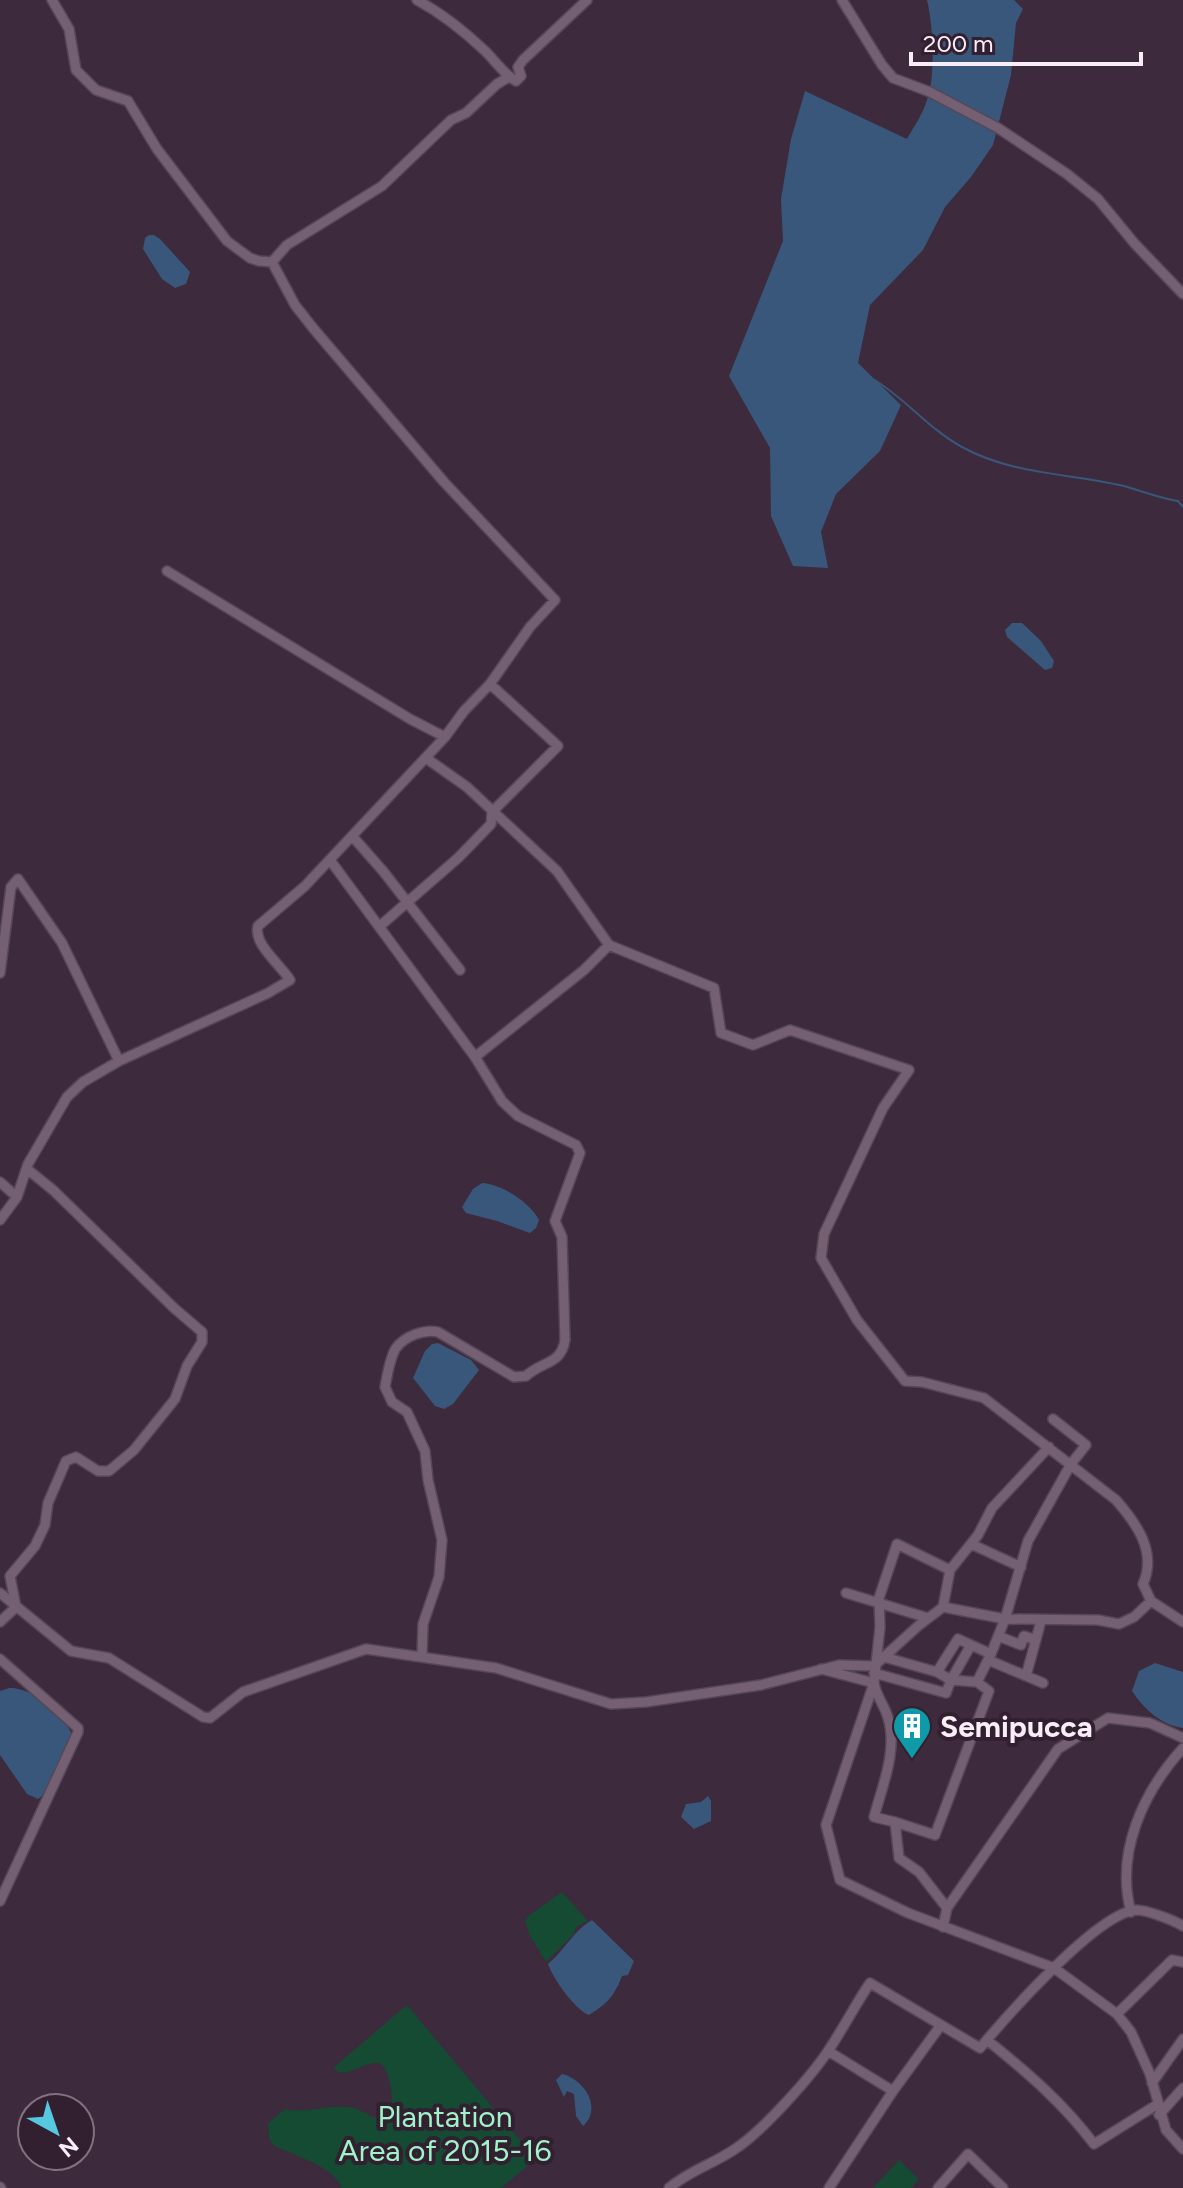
<svg xmlns="http://www.w3.org/2000/svg" width="1183" height="2188" viewBox="0 0 1183 2188" font-family="Figtree,sans-serif">
<rect width="100%" height="100%" fill="#3d2a3c"/>
<path fill="#154a33" d="M 562,1892 L 588,1921 L 577,1926 L 573,1935 L 546,1962 L 530,1936 L 525,1921 L 528,1916 Z
M 407,2005 L 536,2159 L 501,2188 L 342,2188 C 333,2166 295,2156 275,2146 L 269,2139 L 268,2123 L 285,2109 C 308,2114 330,2103 354,2108 C 368,2112 381,2127 393,2113 C 392,2101 392,2059 373,2063 C 362,2065 353,2072 341,2073 L 333,2068 Z
M 899,2160 L 919,2179 L 911,2188 L 873,2188 Z"/>
<path fill="#39577b" d="M 927,0 L 1014,0 L 1023,9 L 1016,23 L 1011,75 L 993,145 L 971,177 L 945,207 L 923,250 L 870,305 L 858,363 L 901,405 L 880,451 L 836,494 L 821,532 L 828,568 L 793,566 L 771,516 L 770,448 L 729,376 L 783,241 L 781,199 L 791,139 L 805,91 L 907,139 C 914,126 923,114 927,100 C 936,76 933,25 927,0 Z
M 149,235 L 154,235 L 160,239 L 190,272 L 186,284 L 175,288 L 162,279 L 143,249 L 145,238 Z
M 1012,623 L 1022,623 L 1041,641 L 1054,661 L 1052,668 L 1045,670 L 1007,637 L 1005,630 Z
M 482,1183 C 501,1184 530,1202 539,1220 L 536,1228 L 530,1233 L 497,1221 L 466,1213 L 462,1207 L 473,1189 Z
M 438,1343 L 471,1360 L 479,1370 L 453,1404 L 444,1409 L 435,1406 L 413,1378 L 425,1351 L 432,1344 Z
M 1155,1663 L 1183,1672 L 1183,1728 C 1161,1725 1144,1709 1132,1691 L 1139,1671 Z
M 9,1688 C 32,1687 64,1713 72,1735 L 46,1793 L 38,1799 L 27,1794 L 0,1755 L 0,1691 Z
M 708,1796 L 711,1801 L 711,1821 L 694,1829 L 681,1817 L 686,1804 L 701,1802 Z
M 592,1920 L 634,1961 L 628,1975 L 622,1976 C 620,1980 619,1985 616,1989 C 611,2000 599,2009 589,2015 C 575,2010 552,1977 548,1964 C 565,1950 573,1931 592,1920 Z
M 562,2074 C 584,2079 603,2108 583,2126 L 576,2116 L 574,2094 L 567,2091 L 564,2097 L 556,2080 Z"/>
<g fill="none" stroke-linecap="round" stroke-linejoin="round">
<path stroke="#39577b" stroke-width="2" d="M 873,379 C 905,398 929,429 962,447 C 1013,475 1069,473 1124,486 C 1142,491 1159,498 1178,501 L 1183,507"/>
<g stroke="#564755" stroke-width="12">
<path id="minor" d="M 52,0 L 69,29 L 76,70 L 96,90 L 128,101 L 157,149 L 227,241 L 250,258 L 259,261 L 272,262
M 417,0 C 441,13 464,31 484,50 C 495,60 503,74 516,81 L 521,76 L 518,67 L 523,60 L 587,0
M 842,0 L 882,65 L 893,78 L 930,92 L 998,128 L 1067,174 L 1098,199 L 1135,244 L 1183,294
M 167,571 L 410,719 L 445,737
M 426,758 L 467,787 L 557,871 L 609,945 L 714,988 L 721,1033 L 753,1045 L 790,1030 L 909,1070 L 883,1108 L 824,1234 L 821,1258 L 857,1320 L 905,1381 L 922,1382 L 984,1398 L 1116,1500 C 1137,1524 1157,1552 1143,1584 L 1151,1601 L 1183,1622
M 353,837 L 383,871 L 460,970
M 330,860 L 475,1057 L 584,970 L 609,945
M 380,926 L 458,858 L 491,824 L 492,812 L 558,746 L 490,684
M 0,973 L 11,887 L 18,879 L 62,943 L 119,1061
M 0,1182 L 17,1197
M 0,1220 L 17,1197 L 28,1164 L 67,1097 L 83,1082 L 119,1061 L 268,993 L 290,980 C 280,964 253,944 258,926 L 305,886 L 445,737 L 464,711 L 490,684 L 530,627 L 555,600 L 444,482 L 313,328 L 295,305 L 272,262 L 287,245 L 382,186 L 451,120 L 466,113 L 497,84 L 509,77
M 971,1544 L 1021,1567
M 950,1570 L 978,1535 L 992,1508 L 1049,1447
M 0,1593 L 71,1651 L 109,1658 L 203,1717 L 210,1718 L 243,1692 L 366,1649 L 496,1668 L 611,1704 L 646,1702 L 761,1685 L 839,1665 L 874,1666 L 918,1626 L 943,1607 L 1005,1619 L 1098,1620 L 1119,1624 L 1134,1617 L 1151,1601
M 846,1593 L 928,1618
M 0,1622 L 16,1607 L 10,1576 L 35,1546 L 45,1525 L 48,1503 L 66,1461 L 76,1457 L 98,1471 L 109,1471 L 134,1450 L 175,1399 L 187,1366 L 202,1342 L 202,1332 L 174,1308 L 53,1190 L 27,1169
M 998,1636 L 1021,1645 L 1024,1636 L 1036,1640
M 422,1656 L 423,1624 L 439,1577 L 442,1540 L 428,1480 L 425,1451 L 407,1412 L 392,1402 L 385,1387 C 387,1376 390,1357 396,1348 C 405,1336 424,1329 438,1332 L 514,1377 L 526,1376 C 542,1361 561,1365 565,1340 L 562,1237 L 555,1221 L 580,1153 L 576,1145 L 518,1116 L 502,1101 L 475,1057
M 884,1657 L 937,1672 L 958,1639 L 991,1654
M 0,1659 L 78,1728 L 78,1732 L 0,1901
M 988,1660 L 1043,1683
M 821,1669 L 874,1683 L 880,1627 L 879,1598 L 897,1544 L 950,1570 L 943,1607
M 937,1672 L 951,1680 L 971,1645
M 874,1673 L 946,1693 L 951,1680 L 977,1682
M 1026,1676 L 1041,1621
M 895,1822 L 874,1817 C 882,1787 898,1750 888,1718 C 885,1706 876,1696 874,1683 L 826,1825 L 840,1880 L 908,1913 L 1054,1968 L 1117,2014 L 1172,1960 L 1183,1962
M 947,1908 L 1058,1749 L 1108,1718 L 1150,1723 L 1183,1738
M 1131,1912 C 1115,1853 1143,1792 1183,1748
M 943,1927 L 947,1908 L 919,1872 L 899,1858 L 895,1822 L 935,1835 L 989,1691 L 977,1682 L 991,1654 L 1005,1619 L 1028,1541 L 1071,1464 L 1086,1445 L 1053,1419
M 1117,2014 L 1131,2032 L 1150,2074 L 1166,2130 L 1183,2149
M 987,2040 C 1027,2072 1063,2103 1094,2144 L 1158,2104
M 828,2051 L 893,2091 L 941,2025
M 1152,2083 L 1183,2039
M 1159,2115 L 1183,2088
M 0,2187 L 1,2188
M 669,2188 C 690,2170 716,2163 738,2147 C 764,2129 810,2078 828,2051 C 843,2029 855,2005 870,1983 L 980,2048 C 1006,2017 1097,1913 1136,1910 C 1147,1910 1173,1920 1183,1926
M 829,2188 L 893,2091
M 938,2188 L 968,2154 L 1003,2188"/>
</g>
<use href="#minor" stroke="#756073" stroke-width="9"/>
</g>
<defs>
<g id="building-pin" transform="scale(2)"><path d="M0 17L-7.5 6A9.5 9.5 0 1 1 7.5 6Z" fill="#0f9aa8" stroke="#322031"/><path d="M-4-6H4V6H1V3H-1V6H-4ZM-2.5-4.3h1.7v1.8h-1.7ZM.8-4.3h1.7v1.8H.8ZM-2.5-1h1.7V.8h-1.7ZM.8-1h1.7V.8H.8Z" fill="#fff"/></g>
</defs>
<g fill-rule="evenodd">
<use href="#building-pin" x="912" y="1726"/>
</g>
<g text-anchor="middle" dominant-baseline="central" stroke-width="8" stroke-linejoin="round" paint-order="stroke">
<g font-size="30" font-weight="bold" fill="#f9edf8" stroke="#322031" text-anchor="start">
<text x="940" y="1726">Semipucca</text>
</g>
<g font-size="30" fill="#a0f2c8" stroke="#322031">
<text x="445" y="2116">Plantation<tspan x="445" dy="34">Area of 2015-16</tspan></text>
</g>
</g>
<g transform="translate(56 2132) rotate(140)"><circle r="38" fill="#322031" stroke="#827281" stroke-width="2"/>
<path d="M0-6L14 30L0 20L-14 30Z" fill="#56c9e1"/>
<text y="-12" font-size="22" font-weight="bold" text-anchor="middle" fill="#f9edf8">N</text>
</g>
<path d="M911 52v12h230v-12" fill="none" stroke="#f9edf8" stroke-width="4"/>
<text x="923" y="52" font-size="24" fill="#f9edf8" stroke="#322031" stroke-width="6" paint-order="stroke">200 m</text>
</svg>
